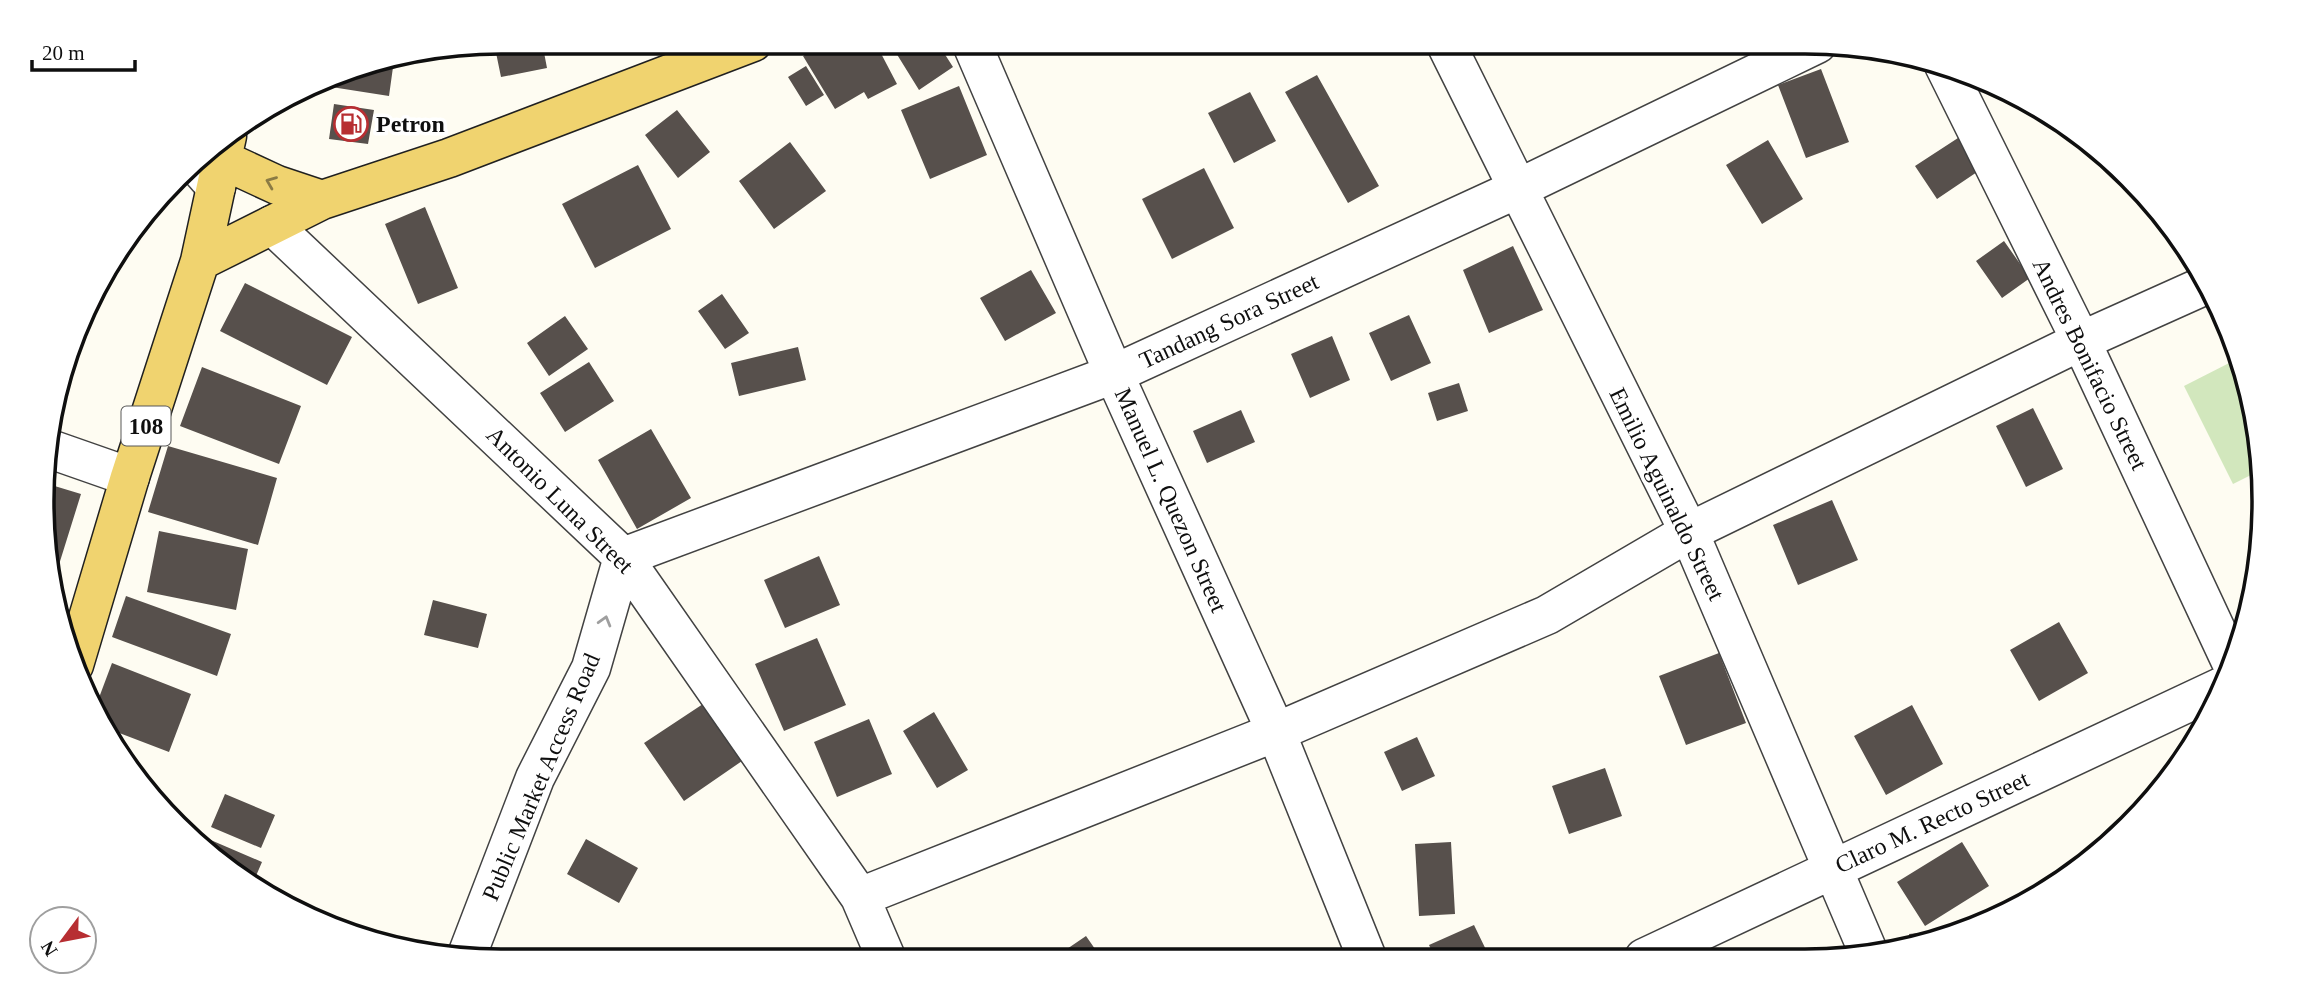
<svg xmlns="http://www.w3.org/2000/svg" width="2306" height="1003" viewBox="0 0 2306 1003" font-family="Georgia,serif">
<rect width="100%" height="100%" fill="#fefcf2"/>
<path fill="#d2e7bd" d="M 2239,358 L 2248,383 L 2263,469 L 2233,484 L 2184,386 Z"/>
<path fill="#57504c" d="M 501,42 L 542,42 L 547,68 L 501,77 L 494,43 Z
M 646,42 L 680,42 L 680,43 L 649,52 Z
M 827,42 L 837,42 L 841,48 L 852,42 L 875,42 L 897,84 L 868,99 L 864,92 L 835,109 L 803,56 Z
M 903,42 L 937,42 L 953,67 L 919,90 L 893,48 Z
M 1375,42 L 1404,42 L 1379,53 Z
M 394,60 L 389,96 L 325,86 L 326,79 L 353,67 Z
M 806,66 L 824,95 L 806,106 L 788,77 Z
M 1821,69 L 1849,142 L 1806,158 L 1778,85 Z
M 1317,75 L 1379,186 L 1348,203 L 1285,92 Z
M 959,86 L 987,155 L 930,179 L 901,110 Z
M 1250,92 L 1276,141 L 1234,163 L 1208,113 Z
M 334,104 L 374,110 L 368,144 L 329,139 Z
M 677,110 L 710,152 L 678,178 L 645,135 Z
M 1958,138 L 1980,170 L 1937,199 L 1915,166 Z
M 1768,140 L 1803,199 L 1762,224 L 1726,165 Z
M 790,142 L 826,191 L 774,229 L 739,181 Z
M 638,165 L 671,229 L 595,268 L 562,204 Z
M 1204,168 L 1234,228 L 1172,259 L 1142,199 Z
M 425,207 L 458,288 L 418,304 L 385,224 Z
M 2004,241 L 2030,278 L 2002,298 L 1976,261 Z
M 1513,246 L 1543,310 L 1489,333 L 1463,270 Z
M 1031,270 L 1056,313 L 1005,341 L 980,298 Z
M 245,283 L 352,337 L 327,385 L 220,331 Z
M 722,294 L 749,333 L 725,349 L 698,311 Z
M 1409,315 L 1431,363 L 1391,381 L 1369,333 Z
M 565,316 L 588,349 L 549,376 L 527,343 Z
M 1332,336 L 1350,380 L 1310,398 L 1291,354 Z
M 798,347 L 806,380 L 739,396 L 731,363 Z
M 589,362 L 614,401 L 565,432 L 540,393 Z
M 202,367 L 301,406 L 279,464 L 180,426 Z
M 1459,383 L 1468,411 L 1437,421 L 1428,393 Z
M 2033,408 L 2063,469 L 2026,487 L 1996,426 Z
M 1241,410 L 1255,442 L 1207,463 L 1193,431 Z
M 651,429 L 691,498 L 637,529 L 598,460 Z
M 168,446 L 277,478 L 258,545 L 148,512 Z
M 48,484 L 81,494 L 52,587 L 46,562 Z
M 1832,500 L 1858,560 L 1798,585 L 1773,525 Z
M 159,531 L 248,549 L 236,610 L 147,592 Z
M 819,556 L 840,605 L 785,628 L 764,580 Z
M 126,596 L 231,634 L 217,676 L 112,637 Z
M 433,600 L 487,614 L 478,648 L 424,635 Z
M 2059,622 L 2088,673 L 2039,701 L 2010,650 Z
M 817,638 L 846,705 L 784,731 L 755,664 Z
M 1719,653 L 1746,723 L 1686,745 L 1659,676 Z
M 112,663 L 191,694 L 169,752 L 101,726 L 94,711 Z
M 703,704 L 742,761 L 684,801 L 644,743 Z
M 1912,705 L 1943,764 L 1886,795 L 1854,736 Z
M 934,712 L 968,770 L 937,788 L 903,731 Z
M 869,719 L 892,774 L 837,797 L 814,742 Z
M 1417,737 L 1435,776 L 1402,791 L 1384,752 Z
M 1605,768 L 1622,816 L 1569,834 L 1552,786 Z
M 225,794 L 275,815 L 261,848 L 211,827 Z
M 206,838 L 262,862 L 252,885 L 202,850 Z
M 586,839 L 638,868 L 619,903 L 567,874 Z
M 1451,842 L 1455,914 L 1419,916 L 1415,844 Z
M 1962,842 L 1989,886 L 1925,926 L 1897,882 Z
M 1474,925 L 1490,958 L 1435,958 L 1429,945 Z
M 1968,928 L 1968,929 L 1911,945 L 1909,934 Z
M 1086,936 L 1102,959 L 1070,959 L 1064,951 Z
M 1182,950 L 1188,959 L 1167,959 Z"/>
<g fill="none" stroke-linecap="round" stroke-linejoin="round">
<g stroke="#424242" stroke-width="41">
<path id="minor" d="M 971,42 L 1114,374 L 1276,732 L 1367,958
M 1445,42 L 1689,532 L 1870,956
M 1944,65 L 2081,341 L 2232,664
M 194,162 L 216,187
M 272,225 L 623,557 L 860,897 L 887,960
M 50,449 L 130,477
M 623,557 L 1114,374 L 1517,189 L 1817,44
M 860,897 L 1276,732 L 1547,615 L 1689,532 L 2081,341 L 2208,284
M 467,955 L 535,778 L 591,668 L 623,557
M 1644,958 L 2221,687"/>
</g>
<g stroke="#202020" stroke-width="41">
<path id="major" d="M 223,160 L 277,185 L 322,200
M 200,261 L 322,200 L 449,158 L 753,42
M 74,665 L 130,477 L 200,261 L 227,136"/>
</g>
<use href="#minor" stroke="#fff" stroke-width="38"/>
<use href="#major" stroke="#f0d36f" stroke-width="38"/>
</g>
<defs><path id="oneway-chevron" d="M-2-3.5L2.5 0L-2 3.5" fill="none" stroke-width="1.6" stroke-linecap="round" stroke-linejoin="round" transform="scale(1.75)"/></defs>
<use stroke="#8b7b44" href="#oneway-chevron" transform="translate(271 182) rotate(-158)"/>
<use stroke="#9f9f9f" href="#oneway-chevron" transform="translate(605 621) rotate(-74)"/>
<defs>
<g id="fuel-ring" transform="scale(1.75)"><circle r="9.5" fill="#fff" stroke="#b72e32" stroke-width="1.5"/><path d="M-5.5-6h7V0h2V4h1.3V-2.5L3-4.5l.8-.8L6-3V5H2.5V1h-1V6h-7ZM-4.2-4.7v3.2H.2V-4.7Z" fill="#b72e32"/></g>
</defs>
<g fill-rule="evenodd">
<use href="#fuel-ring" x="351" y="124"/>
</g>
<g text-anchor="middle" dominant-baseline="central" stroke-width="7" stroke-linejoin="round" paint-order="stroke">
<rect fill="#fff" stroke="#575757" stroke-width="2" x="121.5" y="406.5" width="49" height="39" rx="5"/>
<g font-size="23" font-weight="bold" fill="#0f0f0f">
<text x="146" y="426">108</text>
</g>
<g font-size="24" font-weight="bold" fill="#0f0f0f" stroke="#fff" text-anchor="start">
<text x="376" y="124">Petron</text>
</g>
<g font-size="24" fill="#0f0f0f" stroke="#fff">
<text transform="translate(1229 321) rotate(-25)">Tandang Sora Street</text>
<text transform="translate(2090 364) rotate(64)">Andres Bonifacio Street</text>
<text transform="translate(1667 494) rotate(64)">Emilio Aguinaldo Street</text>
<text transform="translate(560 500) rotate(45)">Antonio Luna Street</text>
<text transform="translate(1171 500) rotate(66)">Manuel L. Quezon Street</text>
<text transform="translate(541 777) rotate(-67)">Public Market Access Road</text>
<text transform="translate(1932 822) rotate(-25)">Claro M. Recto Street</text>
</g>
</g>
<path d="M0 0H2306V1003H0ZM501 54H1805A447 447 0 0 1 2252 501V502A447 447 0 0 1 1805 949H501A447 447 0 0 1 54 502V501A447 447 0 0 1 501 54Z" fill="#fff" fill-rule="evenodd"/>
<path fill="none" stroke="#0f0f0f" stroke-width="3.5" d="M501 54H1805A447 447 0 0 1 2252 501V502A447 447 0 0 1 1805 949H501A447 447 0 0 1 54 502V501A447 447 0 0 1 501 54Z"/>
<g transform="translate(63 940) rotate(238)"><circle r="33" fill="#ffffff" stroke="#9f9f9f" stroke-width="2"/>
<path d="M0-5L12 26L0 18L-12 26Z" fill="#b72e32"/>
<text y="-10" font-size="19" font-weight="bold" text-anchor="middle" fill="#0f0f0f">N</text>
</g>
<path d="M32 60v10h103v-10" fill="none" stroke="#0f0f0f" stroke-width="3.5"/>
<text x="42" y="60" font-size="21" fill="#0f0f0f" stroke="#ffffff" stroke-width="5" paint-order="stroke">20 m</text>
</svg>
